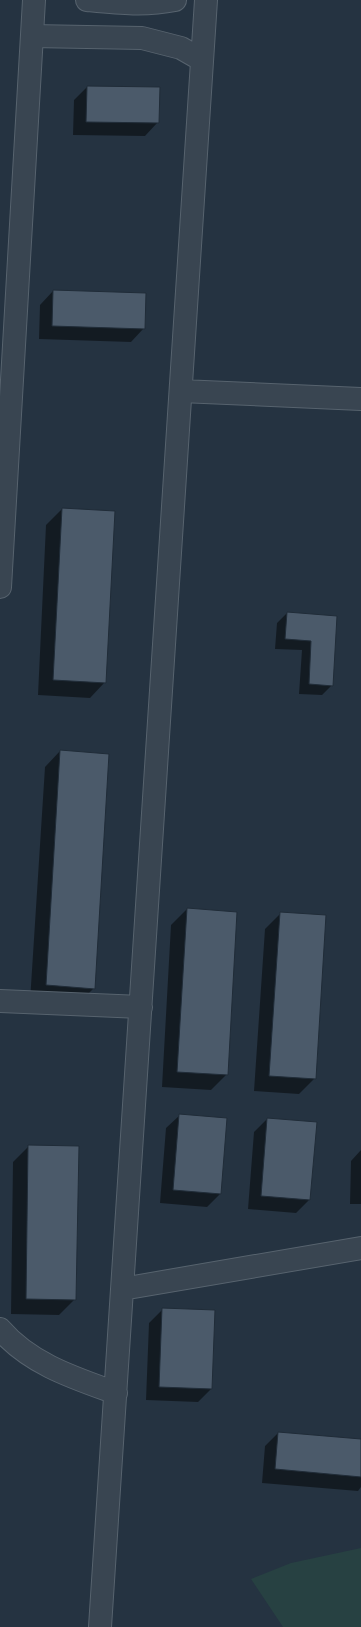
<svg xmlns="http://www.w3.org/2000/svg" width="361" height="1627" viewBox="0 0 361 1627" font-family="Poppins,sans-serif">
<rect width="100%" height="100%" fill="#253341"/>
<path fill="#274142" d="M 361,1548 L 361,1627 L 283,1627 L 251,1579 L 291,1563 Z"/>
<path fill="#0007" d="M 87,87 L 158,122 L 145,136 L 73,135 L 74,100 Z
M 53,291 L 144,328 L 131,342 L 39,339 L 40,305 Z
M 62,509 L 105,682 L 90,698 L 38,695 L 46,525 Z
M 287,613 L 336,617 L 332,685 L 322,695 L 299,694 L 302,650 L 275,649 L 277,623 Z
M 60,751 L 94,988 L 78,1004 L 30,1001 L 45,767 Z
M 187,909 L 236,913 L 227,1074 L 211,1090 L 162,1087 L 171,925 Z
M 281,913 L 315,1078 L 299,1094 L 254,1091 L 265,929 Z
M 180,1115 L 220,1194 L 207,1207 L 160,1203 L 166,1128 Z
M 267,1119 L 309,1200 L 296,1213 L 248,1209 L 254,1132 Z
M 29,1146 L 75,1299 L 59,1315 L 11,1314 L 13,1162 Z
M 361,1150 L 361,1204 L 350,1204 L 351,1161 Z
M 163,1309 L 211,1389 L 198,1402 L 146,1400 L 149,1323 Z
M 278,1433 L 361,1440 L 361,1487 L 358,1491 L 262,1483 L 265,1446 Z"/>
<path fill="#4b5a6a" stroke="#202c38" d="M 87,86 L 160,87 L 159,123 L 86,122 Z
M 53,290 L 146,293 L 145,329 L 52,326 Z
M 62,508 L 115,511 L 106,683 L 53,680 Z
M 287,612 L 337,616 L 333,686 L 309,684 L 311,641 L 285,639 Z
M 60,750 L 109,754 L 95,989 L 46,985 Z
M 187,908 L 237,912 L 228,1075 L 177,1072 Z
M 280,912 L 326,915 L 316,1079 L 269,1076 Z
M 179,1114 L 227,1118 L 221,1194 L 173,1190 Z
M 267,1118 L 317,1122 L 310,1200 L 261,1196 Z
M 28,1145 L 79,1146 L 76,1300 L 26,1299 Z
M 162,1308 L 215,1310 L 212,1389 L 159,1387 Z
M 278,1432 L 361,1439 L 361,1477 L 275,1469 Z"/>
<g fill="none" stroke-linecap="round" stroke-linejoin="round">
<g stroke="#57636e" stroke-width="24">
<path id="minor" d="M 87,0 C 118,3 145,6 175,0
M 32,36 L 142,38 L 181,48 L 202,60
M 181,391 L 361,399
M 0,587 L 34,0
M 0,1001 L 141,1007
M 122,1289 L 361,1248
M 0,1329 C 30,1364 74,1378 116,1393
M 100,1627 L 206,0"/>
</g>
<use href="#minor" stroke="#394551" stroke-width="22"/>
</g>
</svg>
